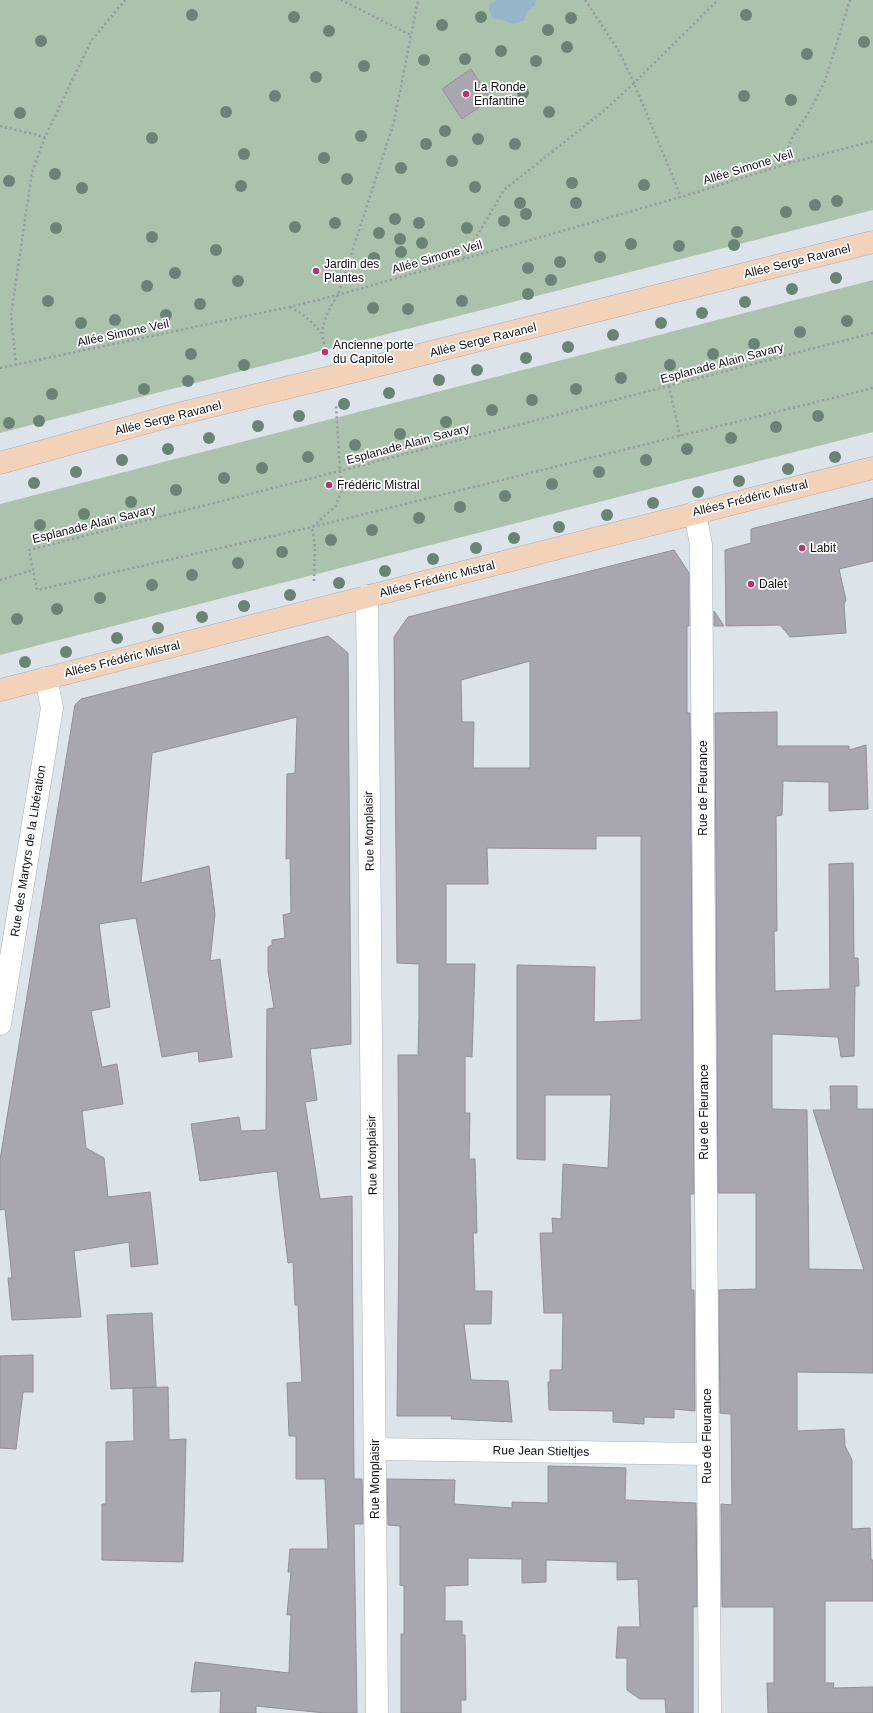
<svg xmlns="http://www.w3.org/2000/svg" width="873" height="1713" viewBox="0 0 873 1713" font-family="Helvetica,sans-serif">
<rect width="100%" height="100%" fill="#dce3e9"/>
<path fill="#abc3ad" d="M 0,0 L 873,0 L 873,210 L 0,433 Z
M 873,280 L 873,432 L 0,655 L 0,504 Z"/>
<path fill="#97b5c8" d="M 497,0 L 536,0 L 535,5 L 527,12 L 524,20 L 513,24 C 509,23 507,21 503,20 C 492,19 490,18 489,5 Z"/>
<path fill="#a8a6ae" stroke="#929098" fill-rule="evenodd" d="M 471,69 L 491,99 L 462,119 L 442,89 Z
M 873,498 L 873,561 L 839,569 L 846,600 L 844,604 L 846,633 L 790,637 L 780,625 L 726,626 L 725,550 L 751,543 L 751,529 Z
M 674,550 L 689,573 L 689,626 L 687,626 L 687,713 L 690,713 L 694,1194 L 690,1194 L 691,1290 L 694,1290 L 695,1411 L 674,1409 L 674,1418 L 644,1417 L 644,1424 L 613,1422 L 613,1411 L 549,1410 L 548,1382 L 550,1382 L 550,1370 L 562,1370 L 563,1313 L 544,1313 L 540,1233 L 553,1233 L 552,1218 L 561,1219 L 563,1164 L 608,1168 L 611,1095 L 545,1095 L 545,1160 L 517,1159 L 517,965 L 595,967 L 594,1022 L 641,1020 L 641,836 L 596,836 L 596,849 L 487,848 L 488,884 L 446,884 L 446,964 L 475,964 L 472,1057 L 465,1056 L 465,1113 L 470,1113 L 469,1159 L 475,1159 L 477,1233 L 473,1233 L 475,1291 L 492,1291 L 491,1324 L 464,1324 L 471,1380 L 508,1381 L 512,1422 L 451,1419 L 452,1416 L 397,1416 L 399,1234 L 398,1055 L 418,1055 L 419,1017 L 419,964 L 397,963 L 394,637 L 408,617 ZM 530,661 L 530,768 L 473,768 L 474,722 L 462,722 L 461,680 Z
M 714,611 L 724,626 L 714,626 Z
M 328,636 L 348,653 L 351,1044 L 310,1049 L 317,1100 L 305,1102 L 320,1199 L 352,1196 L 354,1479 L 362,1479 L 363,1524 L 354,1524 L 357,1713 L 325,1713 L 256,1706 L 256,1713 L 220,1713 L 221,1691 L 191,1692 L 195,1662 L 289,1673 L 291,1615 L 287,1615 L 291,1572 L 288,1572 L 290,1549 L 328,1549 L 325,1479 L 296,1479 L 296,1436 L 289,1436 L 287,1383 L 302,1382 L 300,1347 L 298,1305 L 295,1305 L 293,1262 L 288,1263 L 277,1171 L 200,1181 L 191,1124 L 239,1117 L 241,1131 L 266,1130 L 267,1009 L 274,1008 L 268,971 L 268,947 L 272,945 L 272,940 L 285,938 L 283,915 L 291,913 L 290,858 L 286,859 L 287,774 L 295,773 L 297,717 L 152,753 L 141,883 L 209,866 L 215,914 L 210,961 L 220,959 L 232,1057 L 199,1062 L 198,1051 L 162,1057 L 136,918 L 99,924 L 110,1007 L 91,1011 L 102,1067 L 117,1064 L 123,1104 L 82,1111 L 86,1148 L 104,1158 L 108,1197 L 150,1192 L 158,1264 L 131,1267 L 129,1242 L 74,1251 L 81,1317 L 12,1320 L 8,1278 L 12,1278 L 5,1209 L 0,1210 L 0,1160 L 75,705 L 81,699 Z
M 777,712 L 777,746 L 849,746 L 849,750 L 866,745 L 868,809 L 829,811 L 829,782 L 783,781 L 782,815 L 776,816 L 777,931 L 774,931 L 775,991 L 830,989 L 829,864 L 853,863 L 854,958 L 858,958 L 859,986 L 855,986 L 854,1056 L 841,1057 L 838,1037 L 772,1034 L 772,1109 L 807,1110 L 809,1269 L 864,1270 L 813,1110 L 831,1110 L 830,1086 L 857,1086 L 857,1109 L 873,1109 L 873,1373 L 797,1372 L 797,1431 L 844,1429 L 845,1446 L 852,1460 L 852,1529 L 870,1528 L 871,1560 L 873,1560 L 873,1601 L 825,1601 L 825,1683 L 834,1683 L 833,1688 L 873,1687 L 873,1713 L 768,1713 L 767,1683 L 774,1683 L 774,1607 L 722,1607 L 721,1504 L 732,1505 L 731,1414 L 720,1413 L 719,1290 L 756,1289 L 756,1193 L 718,1193 L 715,713 Z
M 152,1313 L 156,1387 L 111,1389 L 107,1315 Z
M 33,1355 L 33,1392 L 23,1392 L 16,1449 L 0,1448 L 0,1356 Z
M 168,1387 L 169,1440 L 186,1439 L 183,1562 L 102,1560 L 102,1504 L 106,1504 L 106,1442 L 134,1441 L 133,1388 Z
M 548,1466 L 626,1468 L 625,1500 L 696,1503 L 697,1607 L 693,1607 L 693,1713 L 666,1713 L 665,1699 L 640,1699 L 627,1690 L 627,1658 L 616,1658 L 618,1627 L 640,1627 L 638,1579 L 617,1580 L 617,1562 L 546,1560 L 546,1582 L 522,1583 L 522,1559 L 468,1558 L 468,1585 L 445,1586 L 445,1621 L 462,1621 L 462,1635 L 465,1635 L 466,1700 L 461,1700 L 461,1713 L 401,1713 L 401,1634 L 404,1634 L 404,1586 L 400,1585 L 400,1526 L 388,1525 L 387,1479 L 455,1480 L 454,1504 L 512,1508 L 512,1502 L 548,1503 Z"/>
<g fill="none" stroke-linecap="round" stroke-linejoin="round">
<g stroke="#a8afb5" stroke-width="23">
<path id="minor" d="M 695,512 L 701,545 L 710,1713
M 367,596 L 377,1713
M 0,1024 L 52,708 L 46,678
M 375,1449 L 707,1454"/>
</g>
<g stroke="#a8afb5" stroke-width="23">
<path id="secondary" d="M 0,463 L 174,415 L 331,377 L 873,242
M 0,690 L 873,468"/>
</g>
<path stroke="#949a9f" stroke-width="2.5" stroke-dasharray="2 3" stroke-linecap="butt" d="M 341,0 L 411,35
M 585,0 L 619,51 L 634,83 L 718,0
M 0,126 L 45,137
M 790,163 L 788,148 L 793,136 L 809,112 L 825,81 L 850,0
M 464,258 L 504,190 L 606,109 L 634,83 L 681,197
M 290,307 C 303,314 312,321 321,333
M 873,333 L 340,471 L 29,550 L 37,590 L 312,527 L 873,388
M 324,344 C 319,326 328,310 338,295 L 394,122 L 418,0
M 16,365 L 11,315 L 32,172 L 45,137 L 91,41 L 125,0
M 0,368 L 289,307 L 338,295 L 681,197 L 790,163 L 873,141
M 669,386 L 680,436
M 0,580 L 33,570
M 314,581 L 315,547 L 312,527 L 335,507 L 342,490 L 340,471 L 336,404"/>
<use href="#minor" stroke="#fff" stroke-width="22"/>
<use href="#secondary" stroke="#f2d3ba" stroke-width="22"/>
</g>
<g fill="#6a8374">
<circle cx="192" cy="15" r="6"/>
<circle cx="746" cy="15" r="6"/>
<circle cx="294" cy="17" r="6"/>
<circle cx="481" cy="17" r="6"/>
<circle cx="571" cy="18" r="6"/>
<circle cx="442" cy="25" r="6"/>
<circle cx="548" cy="30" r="6"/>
<circle cx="329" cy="31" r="6"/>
<circle cx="41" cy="41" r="6"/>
<circle cx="864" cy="42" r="6"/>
<circle cx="567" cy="47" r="6"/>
<circle cx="501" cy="51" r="6"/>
<circle cx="807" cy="54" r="6"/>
<circle cx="465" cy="59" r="6"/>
<circle cx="424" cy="60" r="6"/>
<circle cx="536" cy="61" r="6"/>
<circle cx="364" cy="66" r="6"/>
<circle cx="316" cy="77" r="6"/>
<circle cx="523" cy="93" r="6"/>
<circle cx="275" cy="96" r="6"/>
<circle cx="744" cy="96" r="6"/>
<circle cx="791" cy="100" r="6"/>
<circle cx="226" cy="112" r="6"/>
<circle cx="549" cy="112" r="6"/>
<circle cx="20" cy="113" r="6"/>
<circle cx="445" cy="131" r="6"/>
<circle cx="361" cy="136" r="6"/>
<circle cx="152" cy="138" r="6"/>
<circle cx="478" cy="139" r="6"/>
<circle cx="426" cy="144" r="6"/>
<circle cx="515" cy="144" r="6"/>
<circle cx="244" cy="154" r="6"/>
<circle cx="324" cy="158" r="6"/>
<circle cx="452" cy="161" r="6"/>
<circle cx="401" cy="168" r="6"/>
<circle cx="55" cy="174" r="6"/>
<circle cx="347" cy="179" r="6"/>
<circle cx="9" cy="181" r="6"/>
<circle cx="572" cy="183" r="6"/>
<circle cx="644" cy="185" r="6"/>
<circle cx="241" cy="186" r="6"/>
<circle cx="475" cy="187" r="6"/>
<circle cx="82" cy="188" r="6"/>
<circle cx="837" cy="201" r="6"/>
<circle cx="520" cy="203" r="6"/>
<circle cx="576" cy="203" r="6"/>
<circle cx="815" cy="205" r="6"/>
<circle cx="786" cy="212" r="6"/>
<circle cx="526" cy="214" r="6"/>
<circle cx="395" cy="219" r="6"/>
<circle cx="504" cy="221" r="6"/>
<circle cx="335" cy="223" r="6"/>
<circle cx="419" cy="223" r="6"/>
<circle cx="295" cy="227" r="6"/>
<circle cx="56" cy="228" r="6"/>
<circle cx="467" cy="228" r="6"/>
<circle cx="737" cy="232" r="6"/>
<circle cx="379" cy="233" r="6"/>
<circle cx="152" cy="237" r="6"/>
<circle cx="400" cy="239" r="6"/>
<circle cx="422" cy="243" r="6"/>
<circle cx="631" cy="244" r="6"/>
<circle cx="734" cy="245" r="6"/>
<circle cx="679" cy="246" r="6"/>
<circle cx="216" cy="250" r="6"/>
<circle cx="401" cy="252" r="6"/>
<circle cx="600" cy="257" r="6"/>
<circle cx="374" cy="258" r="6"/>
<circle cx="560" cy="262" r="6"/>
<circle cx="528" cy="268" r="6"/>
<circle cx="175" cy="273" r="6"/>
<circle cx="836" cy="278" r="6"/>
<circle cx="551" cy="280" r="6"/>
<circle cx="238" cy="281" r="6"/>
<circle cx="147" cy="286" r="6"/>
<circle cx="792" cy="289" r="6"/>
<circle cx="528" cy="294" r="6"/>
<circle cx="48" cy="301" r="6"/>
<circle cx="462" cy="301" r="6"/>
<circle cx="745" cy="302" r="6"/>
<circle cx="200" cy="304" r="6"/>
<circle cx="373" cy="308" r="6"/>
<circle cx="408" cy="309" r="6"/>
<circle cx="702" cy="313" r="6"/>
<circle cx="166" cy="315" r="6"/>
<circle cx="115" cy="320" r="6"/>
<circle cx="847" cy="321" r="6"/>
<circle cx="81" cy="323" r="6"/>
<circle cx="661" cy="323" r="6"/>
<circle cx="800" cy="332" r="6"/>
<circle cx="613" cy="335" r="6"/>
<circle cx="754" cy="344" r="6"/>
<circle cx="568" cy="347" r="6"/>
<circle cx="191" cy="354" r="6"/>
<circle cx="713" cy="354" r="6"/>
<circle cx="526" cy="358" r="6"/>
<circle cx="244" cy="365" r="6"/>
<circle cx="670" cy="365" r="6"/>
<circle cx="477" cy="370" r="6"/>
<circle cx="621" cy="378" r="6"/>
<circle cx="439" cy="380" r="6"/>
<circle cx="188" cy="381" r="6"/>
<circle cx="144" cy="389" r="6"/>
<circle cx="576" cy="389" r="6"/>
<circle cx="389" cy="393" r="6"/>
<circle cx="52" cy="394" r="6"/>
<circle cx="532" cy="400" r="6"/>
<circle cx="344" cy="404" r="6"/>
<circle cx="492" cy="410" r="6"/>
<circle cx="299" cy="416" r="6"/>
<circle cx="818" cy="416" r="6"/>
<circle cx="39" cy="421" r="6"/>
<circle cx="446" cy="422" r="6"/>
<circle cx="9" cy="423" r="6"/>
<circle cx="258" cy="426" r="6"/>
<circle cx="776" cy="427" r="6"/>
<circle cx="400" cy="434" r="6"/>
<circle cx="209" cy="438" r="6"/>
<circle cx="731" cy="438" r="6"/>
<circle cx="355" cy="445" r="6"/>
<circle cx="168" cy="449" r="6"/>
<circle cx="687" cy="449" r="6"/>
<circle cx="308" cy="457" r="6"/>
<circle cx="835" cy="457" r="6"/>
<circle cx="122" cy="460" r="6"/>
<circle cx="646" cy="460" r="6"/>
<circle cx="262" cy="468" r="6"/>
<circle cx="788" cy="469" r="6"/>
<circle cx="76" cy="472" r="6"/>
<circle cx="599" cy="472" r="6"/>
<circle cx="224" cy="478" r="6"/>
<circle cx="739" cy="481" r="6"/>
<circle cx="34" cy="483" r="6"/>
<circle cx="552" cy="484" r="6"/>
<circle cx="176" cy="490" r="6"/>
<circle cx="698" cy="492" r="6"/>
<circle cx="505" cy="496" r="6"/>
<circle cx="131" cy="502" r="6"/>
<circle cx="653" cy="503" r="6"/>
<circle cx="460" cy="507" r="6"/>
<circle cx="84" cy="514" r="6"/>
<circle cx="607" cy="515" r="6"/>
<circle cx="419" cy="518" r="6"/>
<circle cx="40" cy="525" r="6"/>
<circle cx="559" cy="527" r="6"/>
<circle cx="372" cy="530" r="6"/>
<circle cx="514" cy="538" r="6"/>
<circle cx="331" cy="540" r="6"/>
<circle cx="476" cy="548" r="6"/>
<circle cx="282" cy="552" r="6"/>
<circle cx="433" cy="559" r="6"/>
<circle cx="238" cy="563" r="6"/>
<circle cx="385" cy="571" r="6"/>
<circle cx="192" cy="575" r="6"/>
<circle cx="339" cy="583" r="6"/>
<circle cx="152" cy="585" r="6"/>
<circle cx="290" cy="595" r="6"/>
<circle cx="100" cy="598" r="6"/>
<circle cx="244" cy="606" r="6"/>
<circle cx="57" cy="609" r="6"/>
<circle cx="202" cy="617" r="6"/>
<circle cx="17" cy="619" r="6"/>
<circle cx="158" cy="628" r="6"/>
<circle cx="117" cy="638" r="6"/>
<circle cx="66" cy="652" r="6"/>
<circle cx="25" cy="662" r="6"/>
</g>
<g fill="#bd3269" stroke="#fff" stroke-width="1.5">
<circle cx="466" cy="94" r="4"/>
<circle cx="316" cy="271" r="4"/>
<circle cx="325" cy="352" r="4"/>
<circle cx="329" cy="485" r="4"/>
<circle cx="802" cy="548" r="4"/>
<circle cx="751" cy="584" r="4"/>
</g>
<g text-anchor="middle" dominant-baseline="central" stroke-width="3.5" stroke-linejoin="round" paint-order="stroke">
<g font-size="12" fill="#0c0e11" stroke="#fff" text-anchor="start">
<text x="474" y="87">La Ronde<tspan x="474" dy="14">Enfantine</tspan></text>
<text x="324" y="264">Jardin des<tspan x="324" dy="14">Plantes</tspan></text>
<text x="333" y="345">Ancienne porte<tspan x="333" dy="14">du Capitole</tspan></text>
<text x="337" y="485">Frédéric Mistral</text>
<text x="810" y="548">Labit</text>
<text x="759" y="584">Dalet</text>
</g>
<g font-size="12" fill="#0c0e11" stroke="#fff">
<text transform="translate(748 167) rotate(-17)">Allée Simone Veil</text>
<text transform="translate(437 257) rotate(-16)">Allée Simone Veil</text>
<text transform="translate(797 261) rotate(-14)">Allée Serge Ravanel</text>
<text transform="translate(123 333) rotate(-12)">Allée Simone Veil</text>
<text transform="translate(483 340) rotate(-14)">Allée Serge Ravanel</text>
<text transform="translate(722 363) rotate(-15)">Esplanade Alain Savary</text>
<text transform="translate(168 418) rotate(-14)">Allée Serge Ravanel</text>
<text transform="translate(408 444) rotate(-15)">Esplanade Alain Savary</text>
<text transform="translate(750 498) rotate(-14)">Allées Frédéric Mistral</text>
<text transform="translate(94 524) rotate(-14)">Esplanade Alain Savary</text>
<text transform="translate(437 579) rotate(-14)">Allées Frédéric Mistral</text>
<text transform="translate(122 659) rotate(-14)">Allées Frédéric Mistral</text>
<text transform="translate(703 788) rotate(-90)">Rue de Fleurance</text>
<text transform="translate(369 831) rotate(-91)">Rue Monplaisir</text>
<text transform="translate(28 851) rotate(-81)">Rue des Martyrs de la Libération</text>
<text transform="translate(704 1112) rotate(-90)">Rue de Fleurance</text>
<text transform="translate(372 1155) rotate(-91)">Rue Monplaisir</text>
<text transform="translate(707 1436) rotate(-90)">Rue de Fleurance</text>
<text transform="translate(541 1451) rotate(1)">Rue Jean Stieltjes</text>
<text transform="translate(375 1479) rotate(-90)">Rue Monplaisir</text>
</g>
</g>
</svg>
